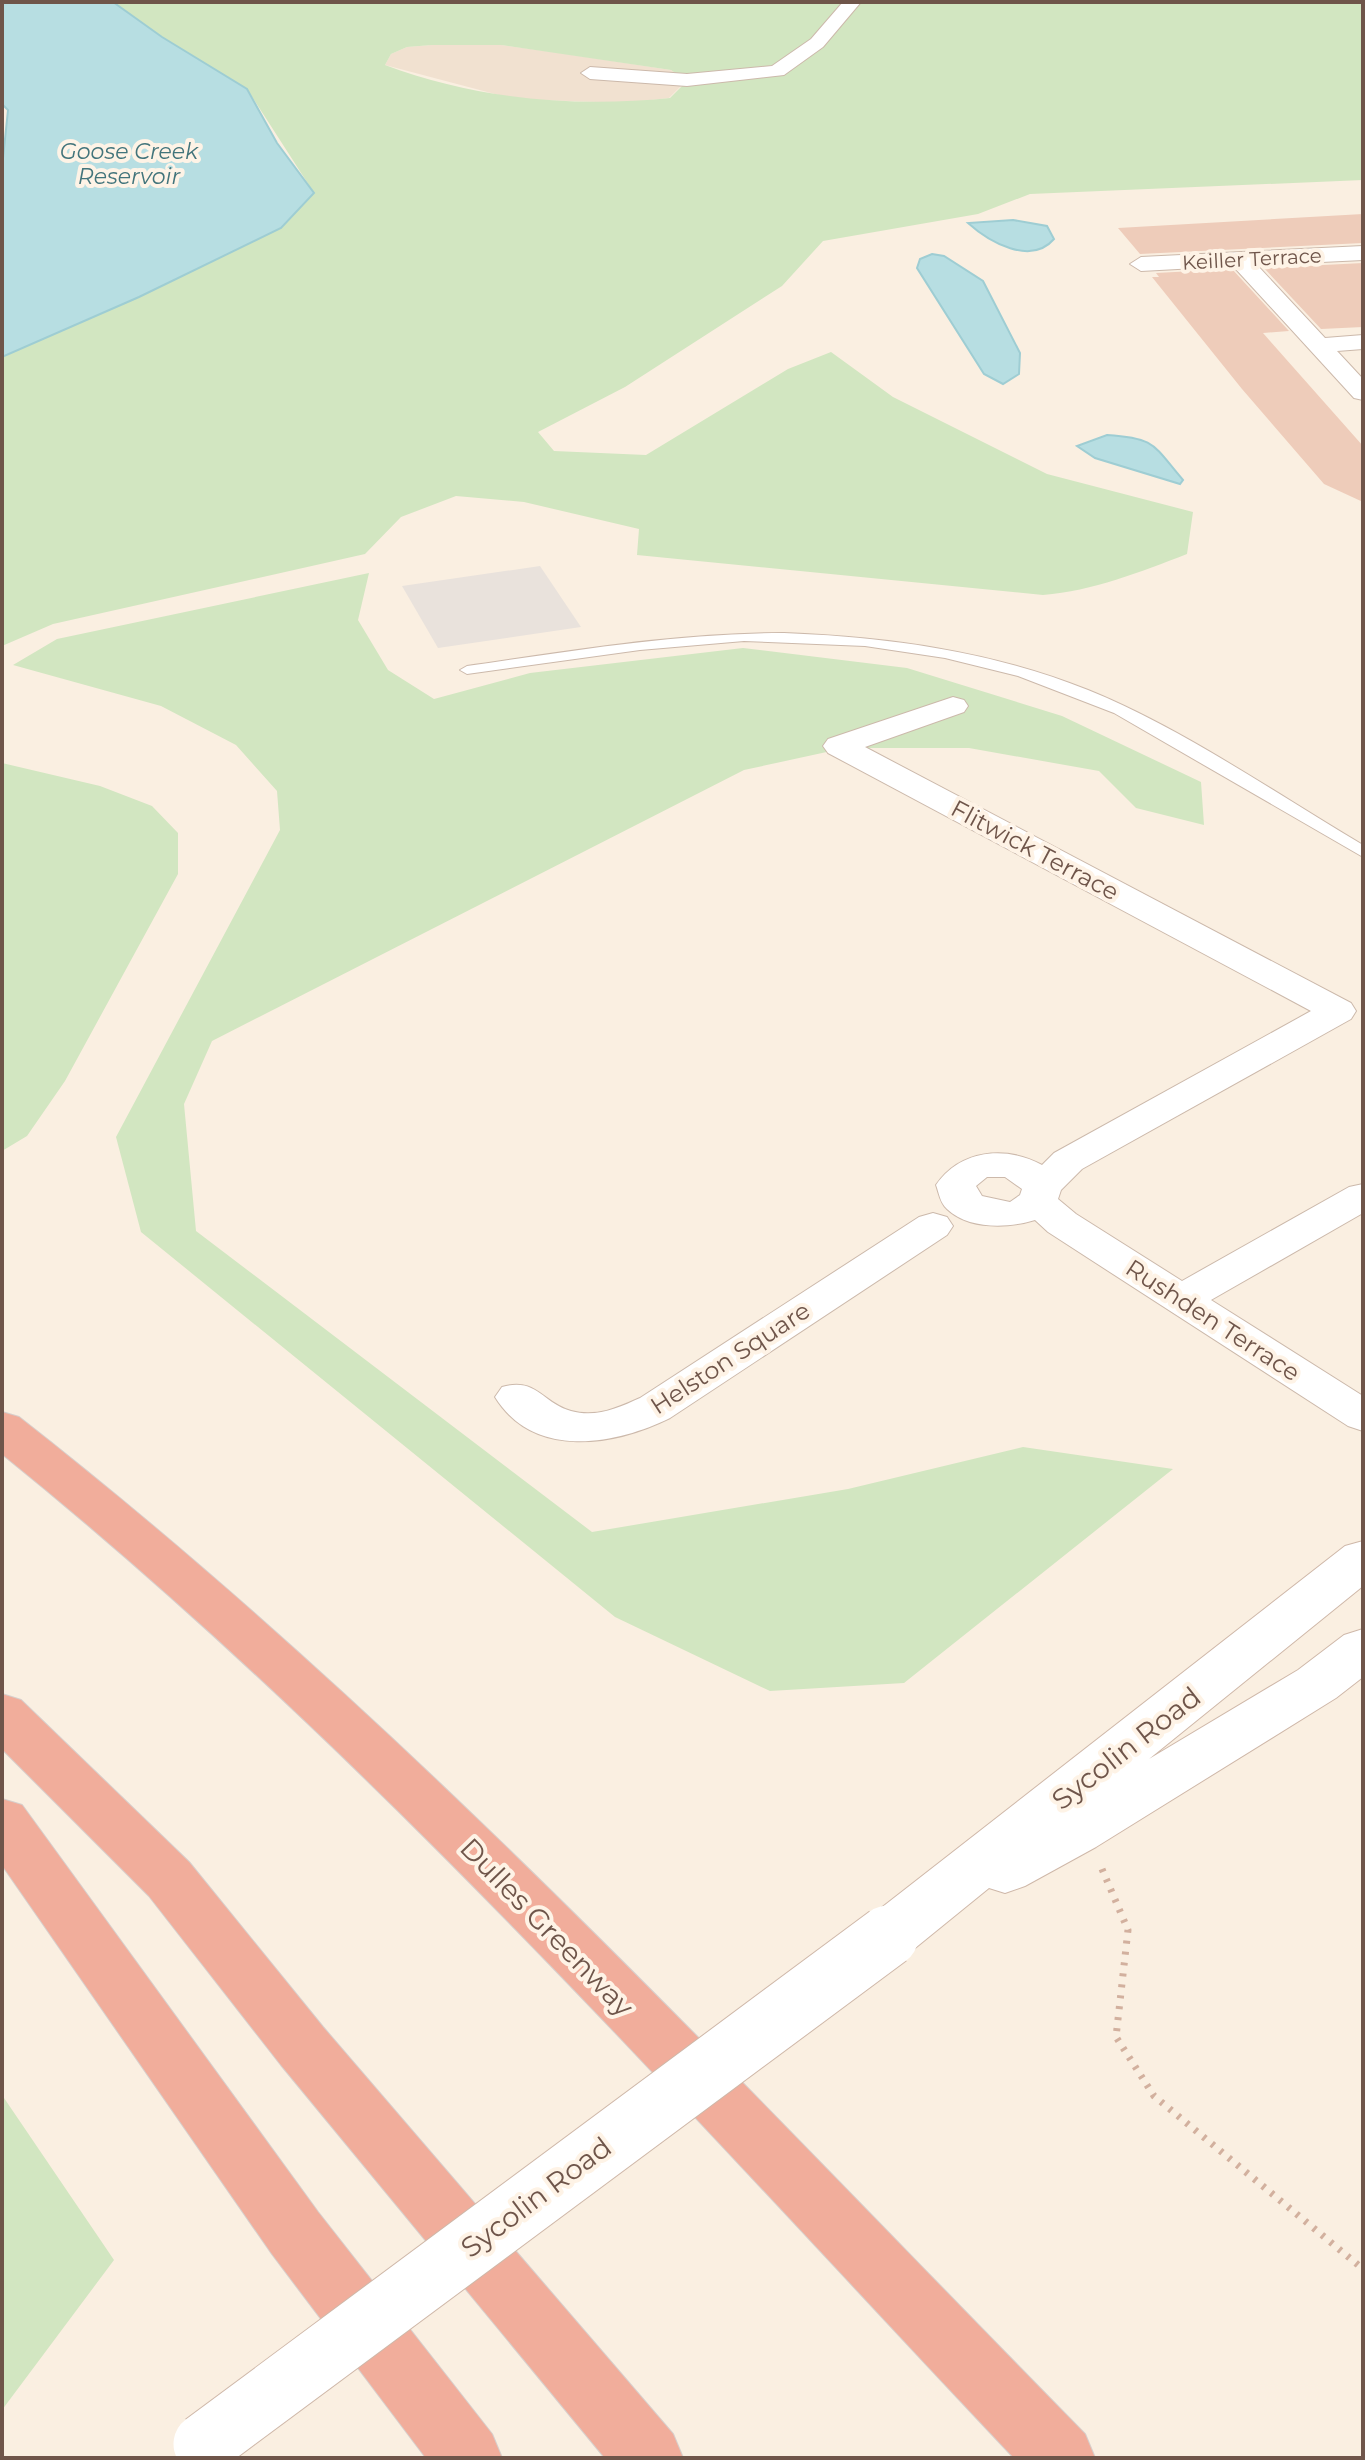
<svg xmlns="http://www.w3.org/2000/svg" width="1365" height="2460" viewBox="0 0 1365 2460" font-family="Montserrat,sans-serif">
<rect width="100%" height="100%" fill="#faefe1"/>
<path fill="#f1e1d0" d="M 432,45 L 501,45 L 560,53 L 671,70 L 687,80 L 669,98 L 624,103 L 514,99 L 385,65 L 391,54 L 407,47 Z"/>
<path fill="#e9e2dc" d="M 540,566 L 581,627 L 438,648 L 402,586 Z"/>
<path fill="#d2e6c1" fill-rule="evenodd" d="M 113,2 L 1363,2 L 1363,180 L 1030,194 L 978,214 L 823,241 L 782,286 L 625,387 L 538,432 L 554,451 L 646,455 L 788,369 L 831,352 L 893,397 L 1047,474 L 1193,512 L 1187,554 C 1140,572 1093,591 1043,595 L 637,555 L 639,529 L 524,502 L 456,496 L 401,517 L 365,554 L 53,624 L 2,646 L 2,357 L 139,297 L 281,228 L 314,193 L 247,89 L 162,37 ZM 432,45 L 501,45 L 671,70 L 687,81 L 670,98 C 574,108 476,99 385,65 L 391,54 L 407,47 Z
M 369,573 L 358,620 L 388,670 L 434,699 L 530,673 L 743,648 L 907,668 L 1062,716 L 1201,782 L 1204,825 L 1136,808 L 1099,771 L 969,748 L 845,748 L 744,770 L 212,1041 L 184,1104 L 196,1231 L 592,1532 L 848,1489 L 1023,1447 L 1173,1469 L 904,1683 L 770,1691 L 615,1617 L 141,1232 L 116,1137 L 280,830 L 277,791 L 236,745 L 161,706 L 13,665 L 57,639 Z
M 2,763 L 100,786 L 152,806 L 178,833 L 178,874 L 65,1081 L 27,1136 L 2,1151 Z
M 2,2095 L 114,2260 L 2,2410 Z"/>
<path fill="#b7dee2" stroke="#9ecdd3" stroke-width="2" d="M 2,2 L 113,2 L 162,37 L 247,89 L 277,143 L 314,193 L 281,228 L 139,297 L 2,357 L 2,168 L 8,110 L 2,104 Z
M 1013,220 L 1047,226 L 1054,239 C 1031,266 989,242 968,223 Z
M 932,254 L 944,256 L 983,281 L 1020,353 L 1019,374 L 1003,384 L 984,374 L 917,268 L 920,259 Z
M 1107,435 C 1156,438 1153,445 1183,480 L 1180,484 L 1095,458 L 1077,446 Z"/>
<path fill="#eeccba" d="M 1363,214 L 1363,243 L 1140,254 L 1118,228 Z
M 1363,263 L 1363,327 L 1321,329 L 1264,268 Z
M 1232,269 L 1289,331 L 1263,333 L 1363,446 L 1363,502 L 1324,484 L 1242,389 L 1152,277 L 1159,277 L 1156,273 Z"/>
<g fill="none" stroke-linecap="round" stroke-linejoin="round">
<g stroke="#ccb9ab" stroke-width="2">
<path id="service" d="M 784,633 C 887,637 991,651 1088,690 C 1182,728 1275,793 1363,845 L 1363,857 L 1114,713 L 1018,676 L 945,658 L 865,646 L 744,641 L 640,650 L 467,674 L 460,670 L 467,666 C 573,651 677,633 784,633 Z"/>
</g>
<g stroke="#ccb9ab" stroke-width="2">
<path id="minor" d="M 843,2 L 861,2 L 823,47 L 784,75 L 687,86 L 590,79 L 581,73 L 590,67 L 687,74 L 772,66 L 811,39 Z
M 1363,246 L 1363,260 L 1257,265 L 1325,338 L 1363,335 L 1363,349 L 1337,351 L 1363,379 L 1363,400 L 1354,398 L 1233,266 L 1141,271 L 1130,264 L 1141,257 Z
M 953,697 L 964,700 L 968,706 L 964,712 L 865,747 L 1351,1003 L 1356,1011 L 1351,1019 L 1082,1169 L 1061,1190 L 1058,1199 L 1076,1214 L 1182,1281 L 1349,1187 L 1363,1184 L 1363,1213 L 1211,1300 L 1363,1396 L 1363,1431 L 1348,1426 L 1048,1232 L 1035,1220 C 1009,1228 969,1230 947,1209 C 940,1203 939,1193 936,1185 C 960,1150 1005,1145 1042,1165 L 1054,1153 L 1311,1011 L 828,753 L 823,746 L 828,739 ZM 987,1177 L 1005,1177 L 1022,1189 L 1020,1195 L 1010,1202 L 982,1196 L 976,1186 Z
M 933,1213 L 947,1217 L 953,1226 L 947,1235 L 670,1418 C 615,1445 534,1460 495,1397 L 502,1387 C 537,1377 542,1403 571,1411 C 596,1418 618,1408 640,1398 L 919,1217 Z"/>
</g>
<g stroke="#cfb8a9" stroke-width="2">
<path id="secondary" d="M 1363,1541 L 1363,1586 L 1149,1759 L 1298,1670 L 1344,1635 L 1363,1629 L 1363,1677 L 1336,1698 L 1096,1847 L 1025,1886 L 1005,1893 L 989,1888 L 909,1953 L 888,1960 L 867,1953 L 859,1936 L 867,1919 L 1345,1546 Z"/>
</g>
<g stroke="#d7cfcc" stroke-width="2">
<path id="motorway" d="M 2,1412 L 19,1417 C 407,1720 741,2084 1085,2434 L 1095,2458 L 1014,2458 C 688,2113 373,1753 2,1454 Z
M 2,1694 L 21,1700 L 189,1862 L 323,2027 L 673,2434 L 683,2458 L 605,2458 L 281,2065 L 149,1896 L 2,1749 Z
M 2,1799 L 22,1805 L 318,2212 L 492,2434 L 502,2458 L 426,2458 L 272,2254 L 2,1865 Z"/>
</g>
<path stroke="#d2b09e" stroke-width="7" stroke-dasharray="3 8" stroke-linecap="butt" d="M 1102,1869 L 1128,1930 L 1116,2037 L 1154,2096 L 1363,2269"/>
<use href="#service" fill="#fff" fill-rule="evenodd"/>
<use href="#minor" fill="#fff" fill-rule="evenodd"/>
<use href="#secondary" fill="#fff" fill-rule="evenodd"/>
<use href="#motorway" fill="#f1ad9b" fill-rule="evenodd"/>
<g stroke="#cfb8a9" stroke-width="63" stroke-linecap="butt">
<path id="secondary-bridge" d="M 204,2444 L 888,1936"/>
</g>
<use href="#secondary-bridge" stroke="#fff" stroke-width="61"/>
</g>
<g text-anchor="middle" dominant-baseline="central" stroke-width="8" stroke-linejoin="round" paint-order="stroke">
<g font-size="20" fill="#6f554a" stroke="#fef3e6">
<text transform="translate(1252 259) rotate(-3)">Keiller Terrace</text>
</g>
<g font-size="22" font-style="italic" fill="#42747b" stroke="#fef3e6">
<text x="129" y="151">Goose Creek<tspan x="129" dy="25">Reservoir</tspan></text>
</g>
<g font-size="24" fill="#6f554a" stroke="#fef3e6">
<text transform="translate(1035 850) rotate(28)">Flitwick Terrace</text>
<text transform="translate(1213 1320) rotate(33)">Rushden Terrace</text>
<text transform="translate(730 1358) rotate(-33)">Helston Square</text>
</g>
<g font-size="28" fill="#6f554a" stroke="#fef3e6">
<text transform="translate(1126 1748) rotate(-38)">Sycolin Road</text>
<text transform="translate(547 1927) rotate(46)">Dulles Greenway</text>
<text transform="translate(536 2197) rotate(-37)">Sycolin Road</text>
</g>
</g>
<rect width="1365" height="2460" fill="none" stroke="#6f554a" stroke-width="8"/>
</svg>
